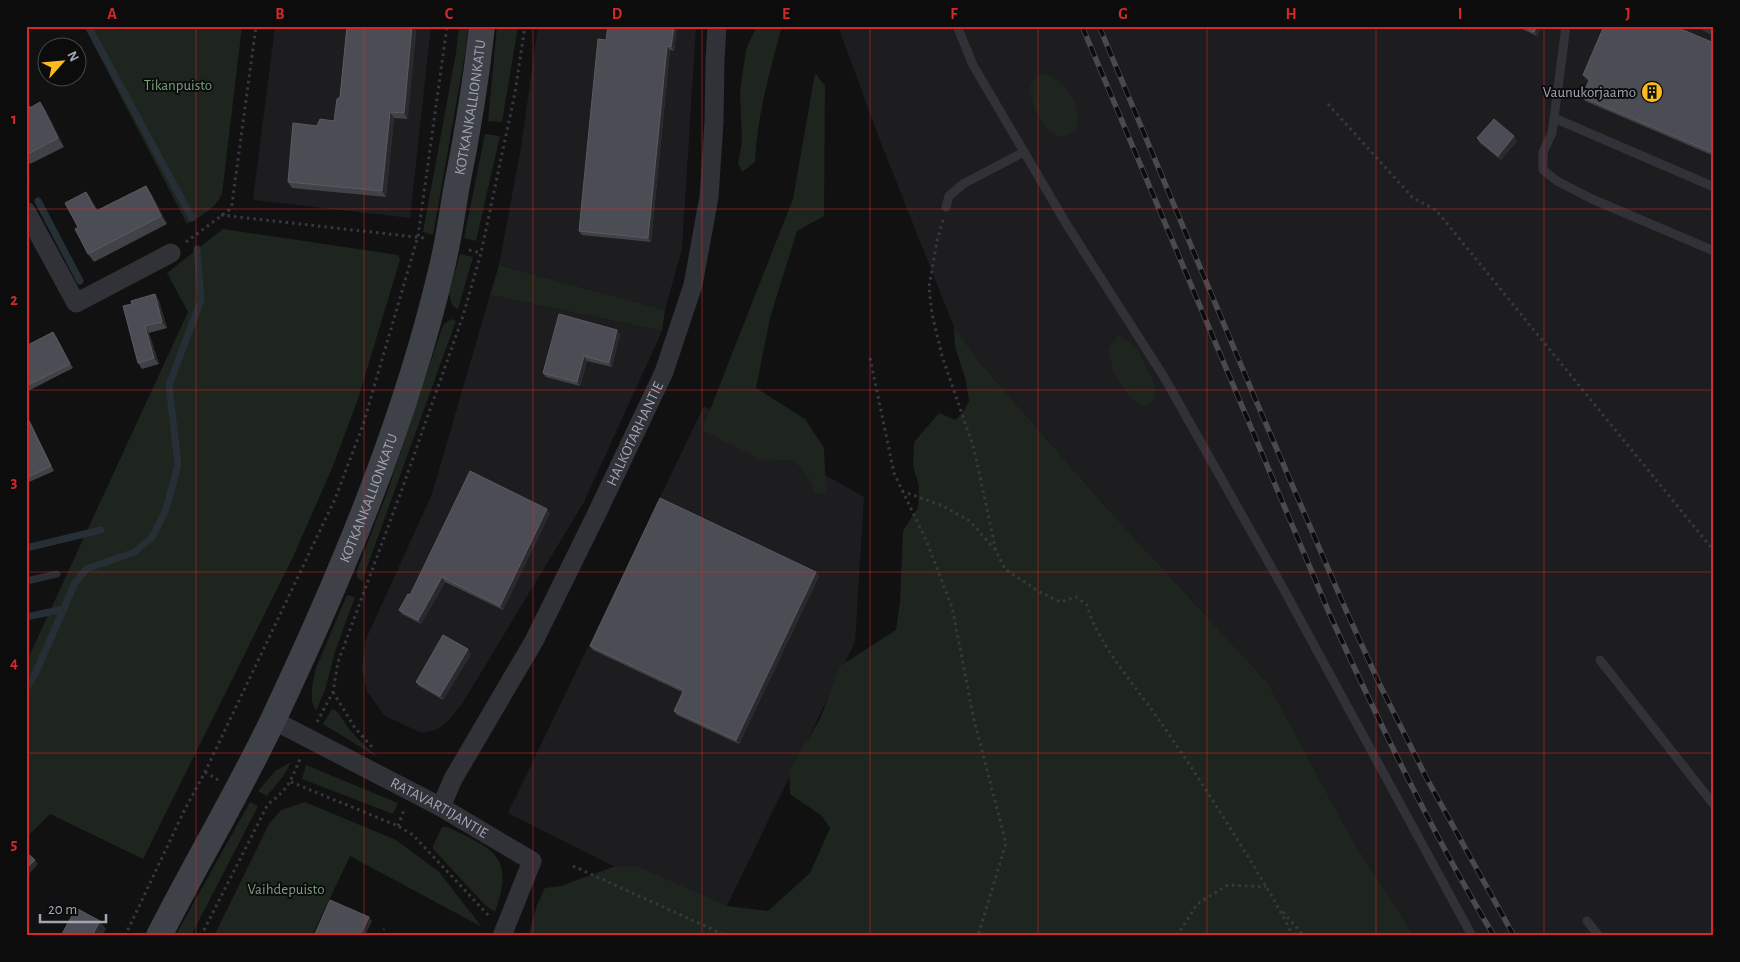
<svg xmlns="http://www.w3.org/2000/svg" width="1740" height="962" viewBox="0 0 1740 962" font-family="'Alegreya Sans',sans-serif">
<rect width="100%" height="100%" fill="#111112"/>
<path fill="#1d1d1f" d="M 275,26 L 431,26 L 410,218 L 253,200 Z
M 538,26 L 696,26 L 682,249 L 665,310 L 499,265 L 521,147 Z
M 838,26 L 1714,26 L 1714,936 L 1414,936 L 1349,834 L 1268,683 L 1106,507 L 977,359 L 954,327 L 879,138 Z
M 490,295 L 662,331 L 584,502 L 462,704 L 448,721 L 436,730 L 422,733 L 385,716 L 367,691 L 362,668 L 366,639 L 432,494 Z
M 704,406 L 864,497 L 855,642 L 720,920 L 508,813 Z"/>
<path fill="#1d251e" d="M 84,26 L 242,26 L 222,194 C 215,209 201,216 187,224 Z
M 459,26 L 468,26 L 465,54 L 433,235 L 423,232 L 456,53 Z
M 497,26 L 518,26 L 502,122 L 488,121 Z
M 757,26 L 782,26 C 770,71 757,115 755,162 L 742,172 L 738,164 L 742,142 L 740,92 L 746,49 Z
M 815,73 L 825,86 L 824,216 L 797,231 L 770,318 L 756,388 L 805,419 L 824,448 L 826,493 L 815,494 L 810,480 L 794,460 L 763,461 L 702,430 L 793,199 Z
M 1041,74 C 1061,74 1084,106 1077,126 C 1074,133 1067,135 1061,137 L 1049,132 L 1035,109 L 1029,89 L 1033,81 Z
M 485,134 L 500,136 L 476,241 L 464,238 Z
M 223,229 L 398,255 L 400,260 L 357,402 L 333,466 L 293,557 L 143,859 L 50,814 L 26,838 L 26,663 L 188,312 L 167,273 Z
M 460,254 L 473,257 L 458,309 L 452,305 L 449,293 Z
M 499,265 L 665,310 L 662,331 L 490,295 Z
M 451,319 L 456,321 L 362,581 C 356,579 357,575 357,570 L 388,490 L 442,328 L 444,324 Z
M 954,327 L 977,359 L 1106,507 L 1268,683 L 1349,834 L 1414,936 L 528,936 L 537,905 L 545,888 L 561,886 L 613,867 L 639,867 L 727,906 L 768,911 L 810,873 L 830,828 L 822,816 L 790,794 L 789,770 L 820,719 L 840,666 L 896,630 L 900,601 L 903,531 L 918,507 L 919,486 L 913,466 L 914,442 L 939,413 L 956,420 L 965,409 L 969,401 L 966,381 L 955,347 Z
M 1119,335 L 1136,347 L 1155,385 L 1155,400 L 1144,408 L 1129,396 L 1113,371 L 1108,348 Z
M 347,595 L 355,597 L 335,652 L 325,690 L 316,711 C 308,698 313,681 316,668 Z
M 332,709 C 338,711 340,715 343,720 C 353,736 366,747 380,759 L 323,724 Z
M 291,762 L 284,775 L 267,796 L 258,791 L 275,771 Z
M 306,765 L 398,803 L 393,814 L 302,779 Z
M 250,802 L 258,806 L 191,936 L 175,936 Z
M 305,802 L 396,840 L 439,872 L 482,927 L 350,856 L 312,936 L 214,936 L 269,824 L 281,810 Z
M 442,827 L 447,827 C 494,849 515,856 495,912 L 486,906 L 434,850 L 433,846 Z"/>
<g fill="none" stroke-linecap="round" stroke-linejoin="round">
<path stroke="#262f36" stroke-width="7" d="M 88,26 L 192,218
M 26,180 L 26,181
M 38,201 L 80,281
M 26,548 L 101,530
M 26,581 L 57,574
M 26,617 L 64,609
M 26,689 L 36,672 L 75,583 L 86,569 L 135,552 L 153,536 L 166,509 L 178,465 L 169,385 L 201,300 L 197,249"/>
<path stroke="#37393f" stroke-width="3" stroke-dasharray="2.5 4" stroke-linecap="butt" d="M 1328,104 L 1413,198 L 1436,210 L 1714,551
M 221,215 L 424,238
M 943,220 L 937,241 L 929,287 L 932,314 L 942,356 L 974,449 L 996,551 L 1005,569 L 1038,591 L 1060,602 L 1076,597 L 1087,605 C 1098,646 1137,687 1161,723 C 1189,763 1216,805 1242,847 C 1260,876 1278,905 1293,936
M 186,242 L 229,210 L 232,204 L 256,26
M 469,250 L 481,253
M 870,358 L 894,473 L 926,540 L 952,607 L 974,720 L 1006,843 L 978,936
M 902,491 L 943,506 L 970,521 L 996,551
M 333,692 L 355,728 L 373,748
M 317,722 L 333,692 L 338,662 L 348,635 L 401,492 L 463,316 L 481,253 L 515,93 L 525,26
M 205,772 L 218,780
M 291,782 L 398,826 L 413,835 L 489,916
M 398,826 L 404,810
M 573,866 L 727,936
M 1283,912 L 1304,936
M 125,936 L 184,811 L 205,772 L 335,499 L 363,425 L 418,236 L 447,26
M 201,936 L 268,804 C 290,788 290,781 301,757
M 381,936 L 384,929
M 1177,936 L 1197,904 L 1228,885 L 1266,887"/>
<path stroke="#313238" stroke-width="9" d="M 957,26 L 973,65 L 1067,225 L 1164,377 L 1283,588 L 1472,936
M 1566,26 L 1552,133 L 1543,152 L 1543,170 L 1557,181 L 1592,199 L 1714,251
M 1704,26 L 1714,31
M 1554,118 L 1714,187
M 946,207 L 949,196 L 963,184 L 1024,152
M 1600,660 L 1714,805
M 1587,921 L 1599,936"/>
<g stroke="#313238" stroke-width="19">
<path d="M 26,211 L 76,303 L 171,253"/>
<path id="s1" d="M 273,720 L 441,807 L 532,861 L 502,936"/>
<path id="s2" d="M 441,807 L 453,779 L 534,641 L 598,511 L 664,372 L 693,285 L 709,197 L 714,122 L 715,61 L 717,26"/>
</g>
<path stroke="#3f4148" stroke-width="26" id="s3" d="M 159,936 C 196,863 238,793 273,720 C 341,576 406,422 442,267 C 448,242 452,216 456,190 C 467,136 476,82 482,26"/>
<g stroke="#484a51" stroke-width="5.5">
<path id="rail" d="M 1082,26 L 1330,615 C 1380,724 1432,833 1494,936
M 1099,26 L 1254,396 L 1345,608 L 1379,683 L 1427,779 L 1514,936"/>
</g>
<use href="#rail" stroke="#0c0c0d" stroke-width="4" stroke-dasharray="11" stroke-linecap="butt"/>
</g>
<path fill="#414248" d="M 347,26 L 408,119 L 394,118 L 386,197 L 292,188 L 288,182 L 334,121 L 340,97 Z
M 677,26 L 674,51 L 670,50 L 651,242 L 582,235 L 579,231 L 606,40 Z
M 1515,26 L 1542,26 L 1537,36 Z
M 1714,43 L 1714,156 L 1585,101 L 1582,97 L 1589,81 L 1586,79 L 1583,75 Z
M 26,98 L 31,107 L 40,102 L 46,111 L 64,147 L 30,164 L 26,159 Z
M 1477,138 L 1517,141 L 1501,160 L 1480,143 Z
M 146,186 L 152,195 L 167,224 L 94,262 L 88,254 L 86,192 L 92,201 L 98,211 Z
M 155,294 L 159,301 L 167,328 L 149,333 L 159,364 L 142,369 L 138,363 L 132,304 Z
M 620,334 L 612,367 L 587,361 L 580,386 L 546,377 L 543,373 Z
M 56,336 L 73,368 L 26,392 L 26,346 Z
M 26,413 L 54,471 L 29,482 L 26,478 Z
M 550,513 L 503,610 L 445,582 L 421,624 L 402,614 L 399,610 L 410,595 Z
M 816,572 L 819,576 L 739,744 L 677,715 L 674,711 L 682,692 L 593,650 L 590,646 Z
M 471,654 L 443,700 L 419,686 L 416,682 Z"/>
<path fill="#2a2a2e" d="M 412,26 L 417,26 L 408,119 L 404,113 Z
M 674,26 L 677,26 L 674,51 L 671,47 Z
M 1537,26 L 1542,26 L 1537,36 L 1534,32 Z
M 667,46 L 670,50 L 651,242 L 648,238 Z
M 26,98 L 36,116 L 30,108 L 26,101 Z
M 40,102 L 46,111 L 64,147 L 58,138 Z
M 390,112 L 394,118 L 386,197 L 382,191 Z
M 1514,136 L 1517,141 L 1501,160 L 1498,156 Z
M 146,186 L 152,195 L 167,224 L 161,216 Z
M 86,192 L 92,201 L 102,220 L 96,211 Z
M 155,294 L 159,301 L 167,328 L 162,322 Z
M 145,326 L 149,333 L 159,364 L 154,358 Z
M 617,330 L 620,334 L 612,367 L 609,363 Z
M 53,332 L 56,336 L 73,368 L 70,364 Z
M 584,356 L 587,361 L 580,386 L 577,382 Z
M 26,413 L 54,471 L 51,466 L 26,415 Z
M 547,509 L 550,513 L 503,610 L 500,606 Z
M 816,572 L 819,576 L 739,744 L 736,740 Z
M 442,577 L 445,582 L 421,624 L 418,620 Z
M 468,649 L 471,654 L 443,700 L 440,696 Z
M 35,860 L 38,864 L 26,877 L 26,869 Z
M 369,917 L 372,921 L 365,936 L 360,936 Z
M 100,921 L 106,929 L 102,936 L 92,936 Z"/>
<path fill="#4c4d54" stroke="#595b63" d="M 347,26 L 412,26 L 404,113 L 390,112 L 382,191 L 288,182 L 293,123 L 317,126 L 320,119 L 334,121 L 337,99 L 340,97 Z
M 608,26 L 674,26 L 671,47 L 667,46 L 648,238 L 579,231 L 598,39 L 606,40 Z
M 1521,26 L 1537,26 L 1534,32 Z
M 1604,26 L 1674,26 L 1714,43 L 1714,153 L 1582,97 L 1590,78 L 1583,75 Z
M 26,101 L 30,108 L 40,102 L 58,138 L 26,155 Z
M 1494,119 L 1514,136 L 1498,156 L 1477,138 Z
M 146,186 L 161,216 L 88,254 L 75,229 L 78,227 L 65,203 L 86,192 L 96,211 Z
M 155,294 L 162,322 L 145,326 L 154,358 L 138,363 L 123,306 L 132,304 L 131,301 Z
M 559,314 L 617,330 L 609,363 L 584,356 L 577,382 L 543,373 Z
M 53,332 L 70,364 L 26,386 L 26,346 Z
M 26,415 L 51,466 L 26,478 Z
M 470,471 L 547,509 L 500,606 L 442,577 L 418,620 L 399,610 L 408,594 L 410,595 Z
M 660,498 L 816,572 L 736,740 L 674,711 L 684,690 L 590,646 Z
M 443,635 L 468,649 L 440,696 L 416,682 Z
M 26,852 L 35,860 L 26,869 Z
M 330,900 L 369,917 L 360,936 L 314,936 Z
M 76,908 L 100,921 L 92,936 L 65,936 L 62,934 Z"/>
<path fill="none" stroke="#d62828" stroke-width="1" stroke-opacity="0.55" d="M 196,26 L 196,936M 364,26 L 364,936M 533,26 L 533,936M 702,26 L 702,936M 870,26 L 870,936M 1038,26 L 1038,936M 1207,26 L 1207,936M 1376,26 L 1376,936M 1544,26 L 1544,936M 26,209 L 1714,209M 26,390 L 1714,390M 26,572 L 1714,572M 26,753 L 1714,753"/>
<defs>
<g id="building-disc" transform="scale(1.125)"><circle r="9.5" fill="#fdba1e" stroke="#0c0c0d"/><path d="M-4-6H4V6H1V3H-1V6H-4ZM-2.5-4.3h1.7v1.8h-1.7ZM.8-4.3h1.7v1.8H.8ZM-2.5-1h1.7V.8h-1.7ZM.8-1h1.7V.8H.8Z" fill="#111"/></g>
</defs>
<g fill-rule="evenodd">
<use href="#building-disc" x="1652" y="92"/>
</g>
<g text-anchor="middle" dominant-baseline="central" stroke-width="4" stroke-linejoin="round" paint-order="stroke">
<g font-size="15" fill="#76a17a" stroke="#0c0c0d">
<text x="178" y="85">Tikanpuisto</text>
<text x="286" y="889">Vaihdepuisto</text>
</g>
<g font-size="15" fill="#a1a6b4" stroke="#0c0c0d" text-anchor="end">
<text x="1636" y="92">Vaunukorjaamo</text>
</g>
<g font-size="15" fill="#a1a6b4" stroke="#0c0c0d">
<text stroke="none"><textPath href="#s3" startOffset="891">KOTKANKALLIONKATU</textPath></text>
<text stroke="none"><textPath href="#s2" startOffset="421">HALKOTARHANTIE</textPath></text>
<text stroke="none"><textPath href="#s3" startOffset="486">KOTKANKALLIONKATU</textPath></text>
<text stroke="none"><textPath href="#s1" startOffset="188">RATAVARTIJANTIE</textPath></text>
</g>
</g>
<rect width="1740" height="962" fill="none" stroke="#0c0c0d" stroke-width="55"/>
<g transform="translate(62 62) rotate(63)"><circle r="24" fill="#0c0c0d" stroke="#484a50"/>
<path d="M0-4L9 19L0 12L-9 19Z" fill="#fdba1e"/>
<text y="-8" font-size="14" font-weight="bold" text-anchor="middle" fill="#a1a6b4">N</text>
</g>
<path d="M40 914v8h66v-8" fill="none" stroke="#a1a6b4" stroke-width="2.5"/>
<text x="48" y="914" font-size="15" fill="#a1a6b4" stroke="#0c0c0d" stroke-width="4" paint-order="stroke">20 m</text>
<rect x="28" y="28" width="1684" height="906" fill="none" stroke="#d62828" stroke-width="2"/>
<g font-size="16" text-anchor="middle" font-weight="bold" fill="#d62828">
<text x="112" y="19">A</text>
<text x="280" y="19">B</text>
<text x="449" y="19">C</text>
<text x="617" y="19">D</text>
<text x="786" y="19">E</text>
<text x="954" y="19">F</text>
<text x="1123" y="19">G</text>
<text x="1291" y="19">H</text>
<text x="1460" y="19">I</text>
<text x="1628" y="19">J</text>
<text x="14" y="124">1</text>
<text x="14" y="305">2</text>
<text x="14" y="487">3</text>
<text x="14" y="668">4</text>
<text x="14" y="849">5</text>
</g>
</svg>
